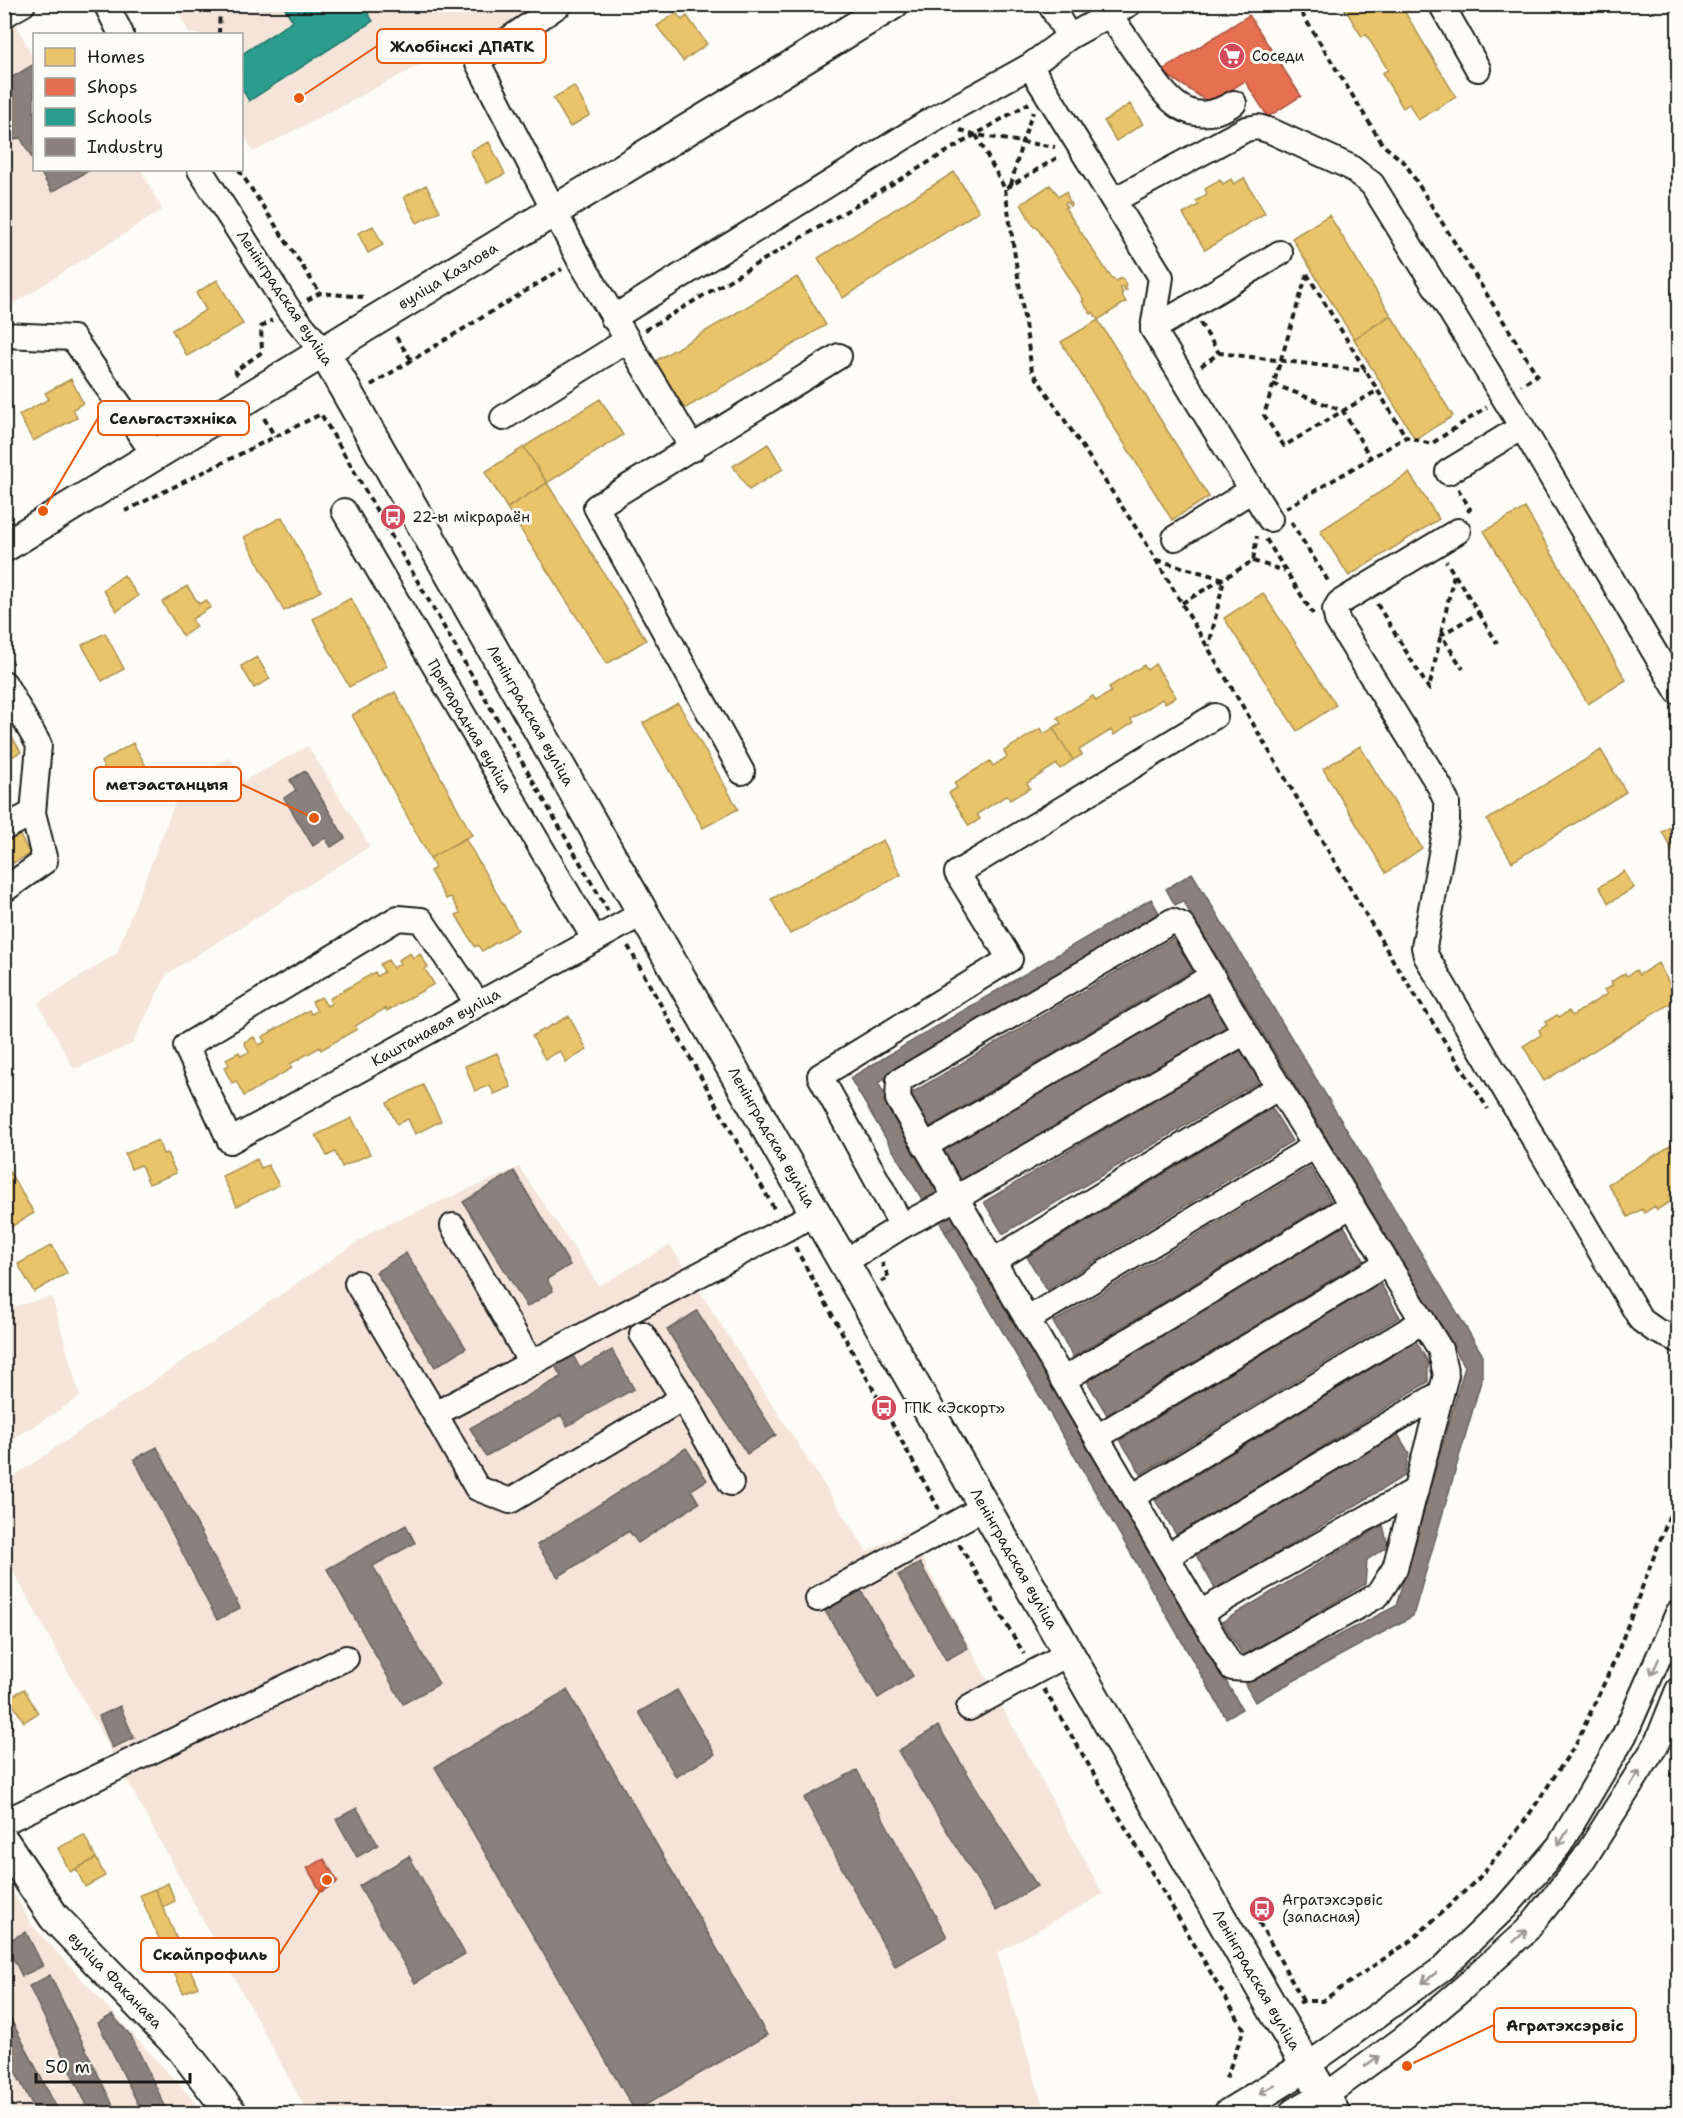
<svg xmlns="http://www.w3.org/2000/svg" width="1683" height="2118" viewBox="0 0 1683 2118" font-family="'Shantell Sans',sans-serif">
<rect width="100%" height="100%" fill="#fdfcf7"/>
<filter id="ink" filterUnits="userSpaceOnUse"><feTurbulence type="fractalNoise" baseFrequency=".0167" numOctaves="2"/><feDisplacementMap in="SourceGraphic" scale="12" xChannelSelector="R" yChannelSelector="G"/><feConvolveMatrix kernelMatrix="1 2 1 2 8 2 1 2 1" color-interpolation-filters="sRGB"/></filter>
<g filter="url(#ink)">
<path fill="#f4e4d9" d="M 6,4 L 34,60 L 34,170 L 141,170 L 162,210 L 5,309 Z
M 174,5 L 565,5 L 418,66 L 253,152 L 242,130 L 242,34 L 190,34 Z
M 308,746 L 370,846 L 167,974 L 132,1044 L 74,1069 L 38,1003 L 116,954 L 183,782 L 230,757 L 244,781 Z
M 519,1167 L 599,1286 L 670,1245 L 867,1552 L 907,1531 L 1103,1894 L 997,1953 L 1045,2113 L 308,2113 L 5,1556 L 4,1483 L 375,1230 Z
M 52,1297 L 80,1397 L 5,1444 L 5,1309 Z
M 4,1876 L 31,1924 L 205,2113 L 5,2113 Z"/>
<path fill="#e9c46a" stroke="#ac9253" stroke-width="1.5" d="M 1342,4 L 1400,4 L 1456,97 L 1418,120 L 1409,104 L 1403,108 L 1382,73 L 1388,70 L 1366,34 L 1362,37 Z
M 676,13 L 682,20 L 687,16 L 707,44 L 683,61 L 657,26 Z
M 574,86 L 590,115 L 570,127 L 553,98 Z
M 1130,104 L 1143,124 L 1116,141 L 1104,121 Z
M 489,142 L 505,174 L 487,183 L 470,151 Z
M 954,172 L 979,211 L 843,298 L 818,258 Z
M 1244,178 L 1265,213 L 1205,250 L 1183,214 L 1199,205 L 1196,201 L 1207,194 L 1205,189 L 1220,180 L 1223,184 L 1231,179 L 1234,184 Z
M 426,185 L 440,211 L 417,223 L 404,197 Z
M 1050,185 L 1059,196 L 1066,192 L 1071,205 L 1070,206 L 1067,202 L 1065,203 L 1067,207 L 1065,208 L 1112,279 L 1113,278 L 1116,281 L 1122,278 L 1126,285 L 1125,286 L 1127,290 L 1125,291 L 1123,287 L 1120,288 L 1123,293 L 1121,294 L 1126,302 L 1098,320 L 1093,312 L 1091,314 L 1082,301 L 1084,300 L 1036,226 L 1034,227 L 1021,204 Z
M 1329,215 L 1391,315 L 1354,339 L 1292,238 Z
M 373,226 L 383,245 L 368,253 L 358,233 Z
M 797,277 L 826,325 L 676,414 L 647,366 Z
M 217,280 L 243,324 L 187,356 L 172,330 L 206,310 L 196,293 Z
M 1391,315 L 1453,416 L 1415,439 L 1354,339 Z
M 1098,320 L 1209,497 L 1172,520 L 1061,342 Z
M 71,379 L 83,403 L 73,409 L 77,418 L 33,441 L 19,415 L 49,399 L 45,393 Z
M 600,399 L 623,435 L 547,483 L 524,447 Z
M 768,444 L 783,469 L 749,490 L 733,466 Z
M 524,447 L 547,483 L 507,508 L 485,472 Z
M 1409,473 L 1439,519 L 1349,576 L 1320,531 Z
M 547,483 L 646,640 L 607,664 L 507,508 Z
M 1525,508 L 1626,680 L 1588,704 L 1484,531 Z
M 282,517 L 321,591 L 284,611 L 244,537 Z
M 124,575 L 138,596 L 117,611 L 103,590 Z
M 187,586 L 199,604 L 206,600 L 211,607 L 192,619 L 196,627 L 183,636 L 162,602 Z
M 1263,593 L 1336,705 L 1297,731 L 1224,618 Z
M 351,598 L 387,666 L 349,687 L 313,619 Z
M 105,633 L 124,669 L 102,681 L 82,645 Z
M 257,657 L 270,679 L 254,688 L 241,666 Z
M 1155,664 L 1176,697 L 1165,703 L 1162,699 L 1131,719 L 1133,723 L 1114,735 L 1111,730 L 1079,750 L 1082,755 L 1073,760 L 1053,728 L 1061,723 L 1057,718 L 1093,696 L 1096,701 L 1111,692 L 1109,687 L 1144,665 L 1147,670 Z
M 395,692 L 472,835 L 430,858 L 352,715 Z
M 678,703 L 738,809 L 703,828 L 643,723 Z
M 4,724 L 21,752 L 4,761 Z
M 1041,728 L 1044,734 L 1053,728 L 1073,760 L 1060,769 L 1057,764 L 1027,783 L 1030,788 L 1010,800 L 1007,795 L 977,814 L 980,819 L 969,826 L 949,793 L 957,788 L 954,783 L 990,761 L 993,766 L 1007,757 L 1004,751 Z
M 133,743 L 151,775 L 119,794 L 101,762 Z
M 1360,746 L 1422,848 L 1386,873 L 1323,769 Z
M 1601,750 L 1626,792 L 1512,862 L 1487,820 Z
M 1678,822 L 1678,859 L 1662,832 Z
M 18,832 L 30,854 L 4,868 L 4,840 Z
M 465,838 L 518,930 L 482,951 L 478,945 L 475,947 L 456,915 L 460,913 L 451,897 L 446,899 L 430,871 L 435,868 L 430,858 Z
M 883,840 L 901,875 L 790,934 L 771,899 Z
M 1624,871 L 1634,888 L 1609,903 L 1599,887 Z
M 410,953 L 413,958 L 420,954 L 428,967 L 425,969 L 434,984 L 387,1011 L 386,1008 L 355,1026 L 357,1029 L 321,1050 L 320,1047 L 290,1064 L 292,1068 L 244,1096 L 236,1081 L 232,1083 L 224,1068 L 229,1065 L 226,1059 L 239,1052 L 241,1056 L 249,1052 L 244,1042 L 254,1037 L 259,1045 L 265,1042 L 262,1037 L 309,1010 L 311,1014 L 317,1011 L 312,1002 L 321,997 L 327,1006 L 332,1003 L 329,999 L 375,972 L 377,976 L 384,972 L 380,964 L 388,960 L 393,968 L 400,964 L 398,960 Z
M 1658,963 L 1678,999 L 1544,1081 L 1523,1046 L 1541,1035 L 1539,1030 L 1547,1025 L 1545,1022 L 1557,1015 L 1559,1017 L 1569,1011 L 1572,1016 L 1607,994 L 1604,990 L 1613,985 L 1611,982 L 1625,973 L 1627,976 L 1636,970 L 1639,975 Z
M 569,1016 L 587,1050 L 566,1062 L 560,1051 L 545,1059 L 532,1036 Z
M 497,1053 L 511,1087 L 494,1094 L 490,1085 L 475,1091 L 465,1066 Z
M 423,1085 L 441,1121 L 415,1134 L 408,1119 L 397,1124 L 387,1103 Z
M 352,1118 L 370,1154 L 342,1167 L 335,1152 L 327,1156 L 316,1135 Z
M 158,1140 L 163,1154 L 167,1153 L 176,1173 L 149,1184 L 141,1165 L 131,1169 L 125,1154 Z
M 1678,1141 L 1678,1187 L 1676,1188 L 1678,1192 L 1669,1197 L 1671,1201 L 1657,1210 L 1655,1206 L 1644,1213 L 1642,1209 L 1628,1217 L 1608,1184 Z
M 257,1159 L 261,1168 L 268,1165 L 279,1185 L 237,1206 L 222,1176 Z
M 4,1163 L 34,1213 L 4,1231 Z
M 52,1245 L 67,1273 L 34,1292 L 18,1264 Z
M 24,1689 L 38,1713 L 24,1722 L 9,1698 Z
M 4,1715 L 13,1728 L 4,1734 Z
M 84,1835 L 96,1858 L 70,1872 L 58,1848 Z
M 96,1858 L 105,1876 L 85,1887 L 76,1869 Z
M 168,1883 L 175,1901 L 163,1907 L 155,1889 Z
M 155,1889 L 198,1987 L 183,1993 L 140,1895 Z"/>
<path fill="#e76f51" stroke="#aa5641" stroke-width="1.5" d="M 1249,15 L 1301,96 L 1268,117 L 1245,81 L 1210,103 L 1161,71 Z
M 324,1859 L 338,1882 L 321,1892 L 307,1868 Z"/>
<path fill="#2a9d8f" stroke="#26766c" stroke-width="1.5" d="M 282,4 L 302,4 L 306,10 L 314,4 L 372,4 L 365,9 L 373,21 L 249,101 L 242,89 L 242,54 L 293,21 Z"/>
<path fill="#8a817c" stroke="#69635f" stroke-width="1.5" d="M 34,64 L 34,162 L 20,137 L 8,143 L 4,137 L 4,82 Z
M 39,170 L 90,170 L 52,192 Z
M 305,771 L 345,838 L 331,847 L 325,838 L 313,846 L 284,798 L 296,790 L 290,780 Z
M 1192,873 L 1482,1354 L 1482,1378 L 1413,1616 L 1255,1702 L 1245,1684 L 1396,1606 L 1465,1366 L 1183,901 L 1175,905 L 1166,889 Z
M 1151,899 L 1161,916 L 878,1083 L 887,1098 L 883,1100 L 940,1198 L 926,1206 L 850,1078 Z
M 1173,938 L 1193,970 L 928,1128 L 908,1095 Z
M 1208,991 L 1229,1025 L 960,1186 L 940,1152 Z
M 1240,1048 L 1260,1081 L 1003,1234 L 984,1202 Z
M 1272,1108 L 1292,1141 L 1047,1290 L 1027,1257 Z
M 1310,1167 L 1331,1201 L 1073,1357 L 1053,1322 Z
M 514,1171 L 570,1265 L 547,1279 L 553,1291 L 527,1307 L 463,1202 Z
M 952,1208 L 961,1223 L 945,1232 L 937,1217 Z
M 961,1223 L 1242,1709 L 1226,1718 L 945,1232 Z
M 1344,1226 L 1364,1260 L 1107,1415 L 1087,1381 Z
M 406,1253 L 466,1348 L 435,1367 L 376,1272 Z
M 1380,1283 L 1400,1317 L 1141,1474 L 1120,1440 Z
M 697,1311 L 776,1435 L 747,1454 L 667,1330 Z
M 1416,1341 L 1428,1362 L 1428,1382 L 1177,1536 L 1155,1500 Z
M 612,1350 L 634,1389 L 567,1426 L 561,1415 L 486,1456 L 470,1428 L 561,1377 L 553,1362 L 571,1352 L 580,1368 Z
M 1397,1433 L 1409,1453 L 1404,1476 L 1216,1590 L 1196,1555 Z
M 157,1447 L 240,1608 L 217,1620 L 134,1459 Z
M 686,1448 L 707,1480 L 691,1490 L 699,1503 L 638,1543 L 629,1531 L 558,1577 L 537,1545 Z
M 406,1525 L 415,1543 L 373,1566 L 439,1684 L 403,1704 L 327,1569 Z
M 1383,1525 L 1388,1546 L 1367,1560 L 1365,1584 L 1244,1657 L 1222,1622 Z
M 920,1563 L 968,1648 L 946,1660 L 898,1575 Z
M 860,1589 L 913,1676 L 878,1698 L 825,1611 Z
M 567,1690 L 767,2035 L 635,2111 L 435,1767 Z
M 677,1690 L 715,1754 L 676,1777 L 639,1712 Z
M 120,1706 L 134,1738 L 112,1748 L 99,1716 Z
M 938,1726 L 1037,1886 L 996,1911 L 898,1751 Z
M 857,1770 L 947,1937 L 895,1966 L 804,1798 Z
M 357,1808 L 378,1845 L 357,1857 L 336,1819 Z
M 409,1856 L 465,1954 L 415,1983 L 359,1886 Z
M 26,1932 L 43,1966 L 22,1976 L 5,1942 Z
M 50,1975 L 117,2114 L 91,2114 L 29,1986 Z
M 4,2006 L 60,2114 L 37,2114 L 4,2050 Z
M 112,2015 L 131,2036 L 169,2114 L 143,2114 L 98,2023 Z"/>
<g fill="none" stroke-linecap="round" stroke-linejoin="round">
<g stroke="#1c1c1c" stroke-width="28">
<g id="minor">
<path d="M 106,4 L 121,34"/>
<path d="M 560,4 L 477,61 L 579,259 L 693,449"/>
<path d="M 1441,4 L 1478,69"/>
<path d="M 4,15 L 23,4"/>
<path d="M 1110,16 C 1122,32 1133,49 1145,66 C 1168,101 1190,130 1234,103"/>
<path d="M 1069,37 L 1129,4"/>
<path d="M 1030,66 L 1161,277 L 1153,329 L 1252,490 L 1175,538"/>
<path d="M 200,170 L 289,310 L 324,352"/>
<path d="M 1114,200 L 1246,129 L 1258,127 L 1271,131 L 1350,167 L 1372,184 L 1522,427 L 1448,472"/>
<path d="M 613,318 L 930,121 L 1030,66 L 1069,37 L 1050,4"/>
<path d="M 1153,329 L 1280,253"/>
<path d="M 4,335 L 73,338 L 154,454"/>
<path d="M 503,418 L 626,341"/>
<path d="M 1522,427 L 1678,692"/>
<path d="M 1252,490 L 1270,519"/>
<path id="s1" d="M 344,511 L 595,940"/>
<path d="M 1458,531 L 1339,603 L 1335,610 L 1337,620 L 1440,787 L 1447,803 L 1447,821 L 1424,947 L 1426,956 L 1641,1320 L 1655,1330 L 1678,1340"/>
<path d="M 4,683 L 39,745 L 33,813 L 45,861 L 4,890"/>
<path d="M 742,772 L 596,507 L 839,356"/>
<path d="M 4,828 L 33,813"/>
<path d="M 1172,921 L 1182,925 L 1245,1032 L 1440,1349 L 1446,1375 L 1395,1568 L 1378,1595 L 1247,1669 L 1232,1668 L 898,1099 L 899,1081 Z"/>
<path id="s2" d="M 478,1004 L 421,920 L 398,918 L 186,1046 L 230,1141 L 618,927 L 643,913"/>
<path d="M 925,1146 L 1212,976"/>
<path d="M 453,1226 L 531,1363"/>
<path d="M 902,1226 L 956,1198 L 1245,1032"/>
<path d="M 993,1261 L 1279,1087"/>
<path d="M 844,1262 L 902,1226 L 820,1076 L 1010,959 L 957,873 L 1215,716"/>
<path d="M 357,1283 L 435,1414 L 816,1213"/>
<path d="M 1028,1319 L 1315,1146"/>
<path d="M 1063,1380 L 1352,1205"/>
<path d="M 683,1398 L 731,1483"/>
<path d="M 435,1414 L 477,1488 L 510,1501 L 683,1398 L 642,1334"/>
<path d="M 1097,1437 L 1387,1263"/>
<path d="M 1132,1497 L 1423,1321"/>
<path d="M 1167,1556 L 1441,1393"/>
<path d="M 818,1599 L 985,1507"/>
<path d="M 1200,1613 L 1416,1490"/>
<path d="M 969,1708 L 1069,1653"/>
<path d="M 4,1822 L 346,1658"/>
<path d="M 1307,2066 L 1443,1968 L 1506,1907 L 1559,1846 L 1624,1736 L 1678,1613"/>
<path d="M 1325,2096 L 1404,2038 L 1462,1989 L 1527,1930 L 1584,1859 L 1656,1745 L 1678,1690"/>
</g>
</g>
<g stroke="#1c1c1c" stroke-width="34">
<g id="major">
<path id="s3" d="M 324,352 L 643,913 L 1276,2014 L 1335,2114"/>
<path id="s4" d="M 4,547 L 893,4"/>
<path id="s5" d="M 4,1842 L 54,1917 L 182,2049 L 232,2114"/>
<path d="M 1229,2114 L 1307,2066"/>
<path d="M 1294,2114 L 1325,2096"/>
</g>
</g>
<path stroke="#1c1c1c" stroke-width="4" stroke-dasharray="6 4.5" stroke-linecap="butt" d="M 1296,4 L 1383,145 L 1405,163 L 1537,375 L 1521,385
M 219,34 L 220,4
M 960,130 L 976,135 L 1055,147
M 976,135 L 1005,189 L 1060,156
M 239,170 L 320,293
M 1011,185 L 1022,142 L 1033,112
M 1005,189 L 1032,371 L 1146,543 L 1394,962 L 1488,1109
M 1307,274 L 1264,415 L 1284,446 L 1378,390
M 1307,274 L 1406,437
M 307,300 L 320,293 L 363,297
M 1200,323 L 1219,353
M 645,330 L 1029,103
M 396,337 L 412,361
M 1201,366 L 1219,353 L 1366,371
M 238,375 L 235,371 L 262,352 L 261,327 L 272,320
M 1273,384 L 1343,411 L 1370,457
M 371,385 L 562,269
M 264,418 L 275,437
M 1458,489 L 1470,509 L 1467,512
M 1286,508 L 1406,437 L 1431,444 L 1487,407
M 125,511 L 321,414 L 608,911
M 1291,522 L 1330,584
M 1266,539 L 1313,614
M 1157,560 L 1224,579 L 1209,646
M 1253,561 L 1285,571
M 1455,575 L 1479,613 L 1441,635 L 1463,669
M 1182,603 L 1253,561 L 1257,536
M 1377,604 L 1429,689 L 1454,574 L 1446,561
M 1479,613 L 1497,643
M 628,946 L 776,1212
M 795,1247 L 939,1509
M 881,1282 L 889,1278 L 882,1263
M 959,1544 L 1024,1654
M 1044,1689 L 1244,2029 L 1225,2081
M 1254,1913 L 1303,2001
M 1299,2003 L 1303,2001 L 1322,2001 L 1413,1939 L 1479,1878 L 1526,1819 L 1576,1744 L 1613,1664 L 1678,1493
M 1377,2112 L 1378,2114"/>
<use href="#minor" stroke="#fdfcf7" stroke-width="24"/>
<use href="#major" stroke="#fdfcf7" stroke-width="30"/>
</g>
<defs><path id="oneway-shaft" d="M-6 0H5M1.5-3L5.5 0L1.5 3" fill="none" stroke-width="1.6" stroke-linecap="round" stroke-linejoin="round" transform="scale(1.5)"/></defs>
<g stroke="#989794">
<use href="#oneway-shaft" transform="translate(1655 1667) rotate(115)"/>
<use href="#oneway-shaft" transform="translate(1635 1778) rotate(-58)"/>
<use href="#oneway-shaft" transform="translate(1563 1838) rotate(121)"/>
<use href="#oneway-shaft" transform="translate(1520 1936) rotate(-43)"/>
<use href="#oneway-shaft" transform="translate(1429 1978) rotate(144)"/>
<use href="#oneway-shaft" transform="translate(1372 2061) rotate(-36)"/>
<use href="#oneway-shaft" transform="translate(1267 2089) rotate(150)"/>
</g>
</g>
<defs>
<g id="supermarket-disc" transform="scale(1.35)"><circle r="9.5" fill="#d1495b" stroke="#fdfcf7"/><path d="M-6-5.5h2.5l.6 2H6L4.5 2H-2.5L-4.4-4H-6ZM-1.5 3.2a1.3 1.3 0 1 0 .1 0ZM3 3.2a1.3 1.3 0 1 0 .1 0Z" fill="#fff"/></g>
<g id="bus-disc" transform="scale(1.35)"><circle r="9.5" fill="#d1495b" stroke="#fdfcf7"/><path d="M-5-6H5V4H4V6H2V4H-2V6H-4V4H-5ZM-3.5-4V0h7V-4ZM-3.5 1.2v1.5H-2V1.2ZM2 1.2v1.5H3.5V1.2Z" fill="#fff"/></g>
</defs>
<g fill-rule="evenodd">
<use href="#supermarket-disc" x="1232" y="56"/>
<use href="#bus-disc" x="393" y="517"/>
<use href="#bus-disc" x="884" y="1408"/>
<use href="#bus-disc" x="1262" y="1909"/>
</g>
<g text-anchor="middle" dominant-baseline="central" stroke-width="6" stroke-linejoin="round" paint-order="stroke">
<g font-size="15" fill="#1c1c1c" stroke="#fdfcf7" text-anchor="start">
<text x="1252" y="56">Соседи</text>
<text x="412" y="517">22-ы мікрараён</text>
<text x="904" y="1408">ГПК «Эскорт»</text>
<text x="1282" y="1900">Агратэхсэрвіс<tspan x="1282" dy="17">(запасная)</tspan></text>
</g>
<g font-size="15" fill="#1c1c1c" stroke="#fdfcf7">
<text stroke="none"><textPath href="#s4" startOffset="520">вуліца Казлова</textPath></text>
<text transform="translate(285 298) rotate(56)">Ленінградская вуліца</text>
<text stroke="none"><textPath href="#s3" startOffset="418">Ленінградская вуліца</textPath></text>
<text stroke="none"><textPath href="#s1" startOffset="249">Прыгарадная вуліца</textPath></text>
<text stroke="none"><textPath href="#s2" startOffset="712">Каштанавая вуліца</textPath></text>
<text stroke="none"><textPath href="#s3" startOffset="904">Ленінградская вуліца</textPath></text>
<text stroke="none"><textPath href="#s3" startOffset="1390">Ленінградская вуліца</textPath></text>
<text stroke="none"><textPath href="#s5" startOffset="178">вуліца Факанава</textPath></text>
<text stroke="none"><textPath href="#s3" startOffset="1876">Ленінградская вуліца</textPath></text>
</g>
</g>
<path fill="none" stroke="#e8590c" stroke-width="2" d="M299 98L377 46M43 511L98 418M314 818L241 784M327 1880L279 1955M1407 2066L1494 2025"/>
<g fill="#e8590c" stroke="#fdfcf7" stroke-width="2">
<circle cx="299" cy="98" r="6"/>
<circle cx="43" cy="511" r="6"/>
<circle cx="314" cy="818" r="6"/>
<circle cx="327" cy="1880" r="6"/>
<circle cx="1407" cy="2066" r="6"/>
</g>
<g fill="#fdfcf7" stroke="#e8590c" stroke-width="2">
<rect x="377" y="29" width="169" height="34" rx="6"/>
<rect x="98" y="401" width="151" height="34" rx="6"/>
<rect x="94" y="767" width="147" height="34" rx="6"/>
<rect x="141" y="1938" width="138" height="34" rx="6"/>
<rect x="1494" y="2008" width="142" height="34" rx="6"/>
</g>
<g font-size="16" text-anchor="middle" font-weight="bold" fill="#1c1c1c">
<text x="462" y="52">Жлобінскі ДПАТК</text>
<text x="173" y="424">Сельгастэхніка</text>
<text x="167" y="790">метэастанцыя</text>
<text x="210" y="1960">Скайпрофиль</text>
<text x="1565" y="2031">Агратэхсэрвіс</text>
</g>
<rect width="1683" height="2118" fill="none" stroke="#fdfcf7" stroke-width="24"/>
<rect x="12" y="12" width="1659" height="2094" fill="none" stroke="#1c1c1c" stroke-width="2" filter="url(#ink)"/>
<rect x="33" y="33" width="210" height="138" fill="#fdfcf7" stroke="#a3a29f" stroke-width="1.5"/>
<rect x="45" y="48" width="30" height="18" fill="#e9c46a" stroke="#a3a29f" stroke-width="1.5"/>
<text x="87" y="63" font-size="18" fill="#1c1c1c">Homes</text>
<rect x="45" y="78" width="30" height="18" fill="#e76f51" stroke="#a3a29f" stroke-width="1.5"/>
<text x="87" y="93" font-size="18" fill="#1c1c1c">Shops</text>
<rect x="45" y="108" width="30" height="18" fill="#2a9d8f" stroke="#a3a29f" stroke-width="1.5"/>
<text x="87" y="123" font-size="18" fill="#1c1c1c">Schools</text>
<rect x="45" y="138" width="30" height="18" fill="#8a817c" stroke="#a3a29f" stroke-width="1.5"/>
<text x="87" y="153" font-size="18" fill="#1c1c1c">Industry</text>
<path d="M36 2073v9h154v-9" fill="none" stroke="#1c1c1c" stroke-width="3"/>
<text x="45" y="2073" font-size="18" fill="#1c1c1c" stroke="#fdfcf7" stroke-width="4.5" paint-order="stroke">50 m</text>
</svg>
